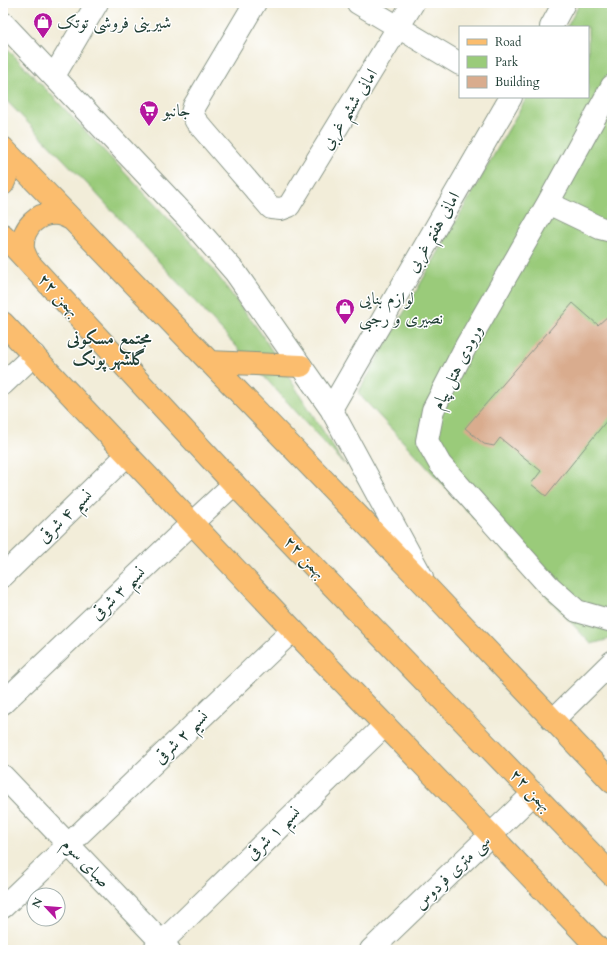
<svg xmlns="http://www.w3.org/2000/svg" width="615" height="953" viewBox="0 0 615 953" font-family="Cardo,Amiri,serif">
<rect width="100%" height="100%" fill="#fff"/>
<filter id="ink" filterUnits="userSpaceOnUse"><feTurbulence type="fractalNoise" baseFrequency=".025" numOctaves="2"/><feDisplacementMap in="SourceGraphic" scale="8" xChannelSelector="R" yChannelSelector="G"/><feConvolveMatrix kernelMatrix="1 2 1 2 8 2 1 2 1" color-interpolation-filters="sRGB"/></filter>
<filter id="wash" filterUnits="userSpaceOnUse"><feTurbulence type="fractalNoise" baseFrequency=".012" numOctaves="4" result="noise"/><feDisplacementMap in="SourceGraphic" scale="16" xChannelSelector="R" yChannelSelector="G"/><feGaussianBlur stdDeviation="0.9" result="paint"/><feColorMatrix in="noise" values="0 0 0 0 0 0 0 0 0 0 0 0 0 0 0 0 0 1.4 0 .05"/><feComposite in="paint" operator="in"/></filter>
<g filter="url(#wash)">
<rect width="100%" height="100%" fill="#f2edd9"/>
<path fill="#9acb7a" stroke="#5c8457" d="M 580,3 L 612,3 L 612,640 L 610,639 L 591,644 L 358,393 L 527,97 L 588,97 L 588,27 L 567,27 Z
M 3,44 L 199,251 L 260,332 L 344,464 L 94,191 L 3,97 Z"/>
<g id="blocks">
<path fill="#d9ac8e" d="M 573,303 L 598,325 L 609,315 L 612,316 L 612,414 L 546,496 L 531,484 L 541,471 L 500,438 L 494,446 L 484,444 L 465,428 Z"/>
</g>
</g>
<g filter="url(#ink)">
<use href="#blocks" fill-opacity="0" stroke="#889586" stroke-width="1"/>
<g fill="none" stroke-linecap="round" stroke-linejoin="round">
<g stroke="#889586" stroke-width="24">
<path id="minor" d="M 255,3 L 194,106 L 192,113 L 196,121 L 271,208 L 281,209 L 289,206 L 413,3
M 358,3 L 460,64
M 3,23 L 194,225 L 235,272 L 331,409 L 422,577
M 551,27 L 564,3
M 54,76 L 97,3
M 612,86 L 548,203 L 466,346 L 433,410 L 427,441 L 440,464 L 549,586 L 577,611 L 612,621
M 548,203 L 600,228 L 612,231
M 3,384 L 34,355
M 331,409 L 511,97
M 3,576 L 127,455
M 3,703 L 192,523 L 234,484
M 553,720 L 612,662
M 3,776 L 169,950
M 3,907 L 293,630
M 154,950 L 385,725
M 371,950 L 534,793"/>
</g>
<g stroke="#889586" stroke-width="24">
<path id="major" d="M 3,323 L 293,630 L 491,835 L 600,950"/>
</g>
<g stroke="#889586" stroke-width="24">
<path id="highway" d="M 3,148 L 427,587 L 612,782
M 3,184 C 10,170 9,163 3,148
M 3,235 L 234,484 L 612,875
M 28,261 C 26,257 24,253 23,249 C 21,228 38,211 59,214 C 63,215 67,217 71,219
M 209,362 L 301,366"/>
</g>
<use href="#minor" stroke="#fff" stroke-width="22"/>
<use href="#major" stroke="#fbbd6e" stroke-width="22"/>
<use href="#highway" stroke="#fbbd6e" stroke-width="22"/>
</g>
</g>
<defs>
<g id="shop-pin" transform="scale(1)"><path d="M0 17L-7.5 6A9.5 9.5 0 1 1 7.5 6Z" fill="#b5179e" stroke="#fff"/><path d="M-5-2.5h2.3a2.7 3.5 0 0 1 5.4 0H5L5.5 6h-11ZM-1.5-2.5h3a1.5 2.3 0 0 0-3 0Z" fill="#fff"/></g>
<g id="supermarket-pin" transform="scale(1)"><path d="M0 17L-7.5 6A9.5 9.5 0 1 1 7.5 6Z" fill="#b5179e" stroke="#fff"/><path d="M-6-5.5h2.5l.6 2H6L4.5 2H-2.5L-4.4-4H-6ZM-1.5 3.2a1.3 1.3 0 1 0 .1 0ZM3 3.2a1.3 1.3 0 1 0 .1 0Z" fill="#fff"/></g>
</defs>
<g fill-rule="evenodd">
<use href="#shop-pin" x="43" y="22"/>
<use href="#supermarket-pin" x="149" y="110"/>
<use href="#shop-pin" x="345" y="308"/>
</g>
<g text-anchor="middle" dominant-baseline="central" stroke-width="3" stroke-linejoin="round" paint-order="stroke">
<g font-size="17" fill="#1f3d34" stroke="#fff" text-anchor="start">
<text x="57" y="22">شیرینی فروشی توتک</text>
<text x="163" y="110">جانبو</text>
<text x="359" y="298">لوازم بنایی<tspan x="359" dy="20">نصیری و رجبی</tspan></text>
</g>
<g font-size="17" fill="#1f3d34" stroke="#fff">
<text transform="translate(349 109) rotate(-58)">امانی ششم غربی</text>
<text transform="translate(433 232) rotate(-60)">امانی هفتم غربی</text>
<text transform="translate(59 295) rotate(47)">۲۲ بهمن</text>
<text transform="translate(457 367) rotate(-63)">ورودی هتل پیام</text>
<text transform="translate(65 516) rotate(-44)">نسیم ۴ شرقی</text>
<text transform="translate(305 557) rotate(46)">۲۲ بهمن</text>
<text transform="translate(118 593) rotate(-44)">نسیم ۳ شرقی</text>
<text transform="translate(181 737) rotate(-44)">نسیم ۲ شرقی</text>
<text transform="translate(531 790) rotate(46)">۲۲ بهمن</text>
<text transform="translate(273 833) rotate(-44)">نسیم ۱ شرقی</text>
<text transform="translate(86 863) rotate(46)">صبای سوم</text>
<text transform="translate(452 872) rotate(-44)">سی متری فردوس</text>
</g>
<g font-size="18" font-weight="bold" fill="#1f3d34" stroke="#fff">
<text x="109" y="338">مجتمع مسکونی<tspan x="109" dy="21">گلشهر پونک</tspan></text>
</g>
</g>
<rect width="615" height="953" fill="none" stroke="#fff" stroke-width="16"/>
<rect x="459" y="26" width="130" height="72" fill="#ffffff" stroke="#a5b1ae"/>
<rect x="467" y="39" width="20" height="6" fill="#fbbd6e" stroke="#a5b1ae"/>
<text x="495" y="46" font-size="12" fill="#1f3d34">Road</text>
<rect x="467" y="56" width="20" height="12" fill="#9acb7a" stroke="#a5b1ae"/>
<text x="495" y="66" font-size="12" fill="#1f3d34">Park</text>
<rect x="467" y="76" width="20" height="12" fill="#d9ac8e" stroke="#a5b1ae"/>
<text x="495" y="86" font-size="12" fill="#1f3d34">Building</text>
<g transform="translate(46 907) rotate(296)"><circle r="19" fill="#ffffff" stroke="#a5b1ae"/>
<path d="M0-3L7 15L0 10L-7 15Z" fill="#b5179e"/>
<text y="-6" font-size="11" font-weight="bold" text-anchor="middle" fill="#1f3d34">N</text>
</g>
</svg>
